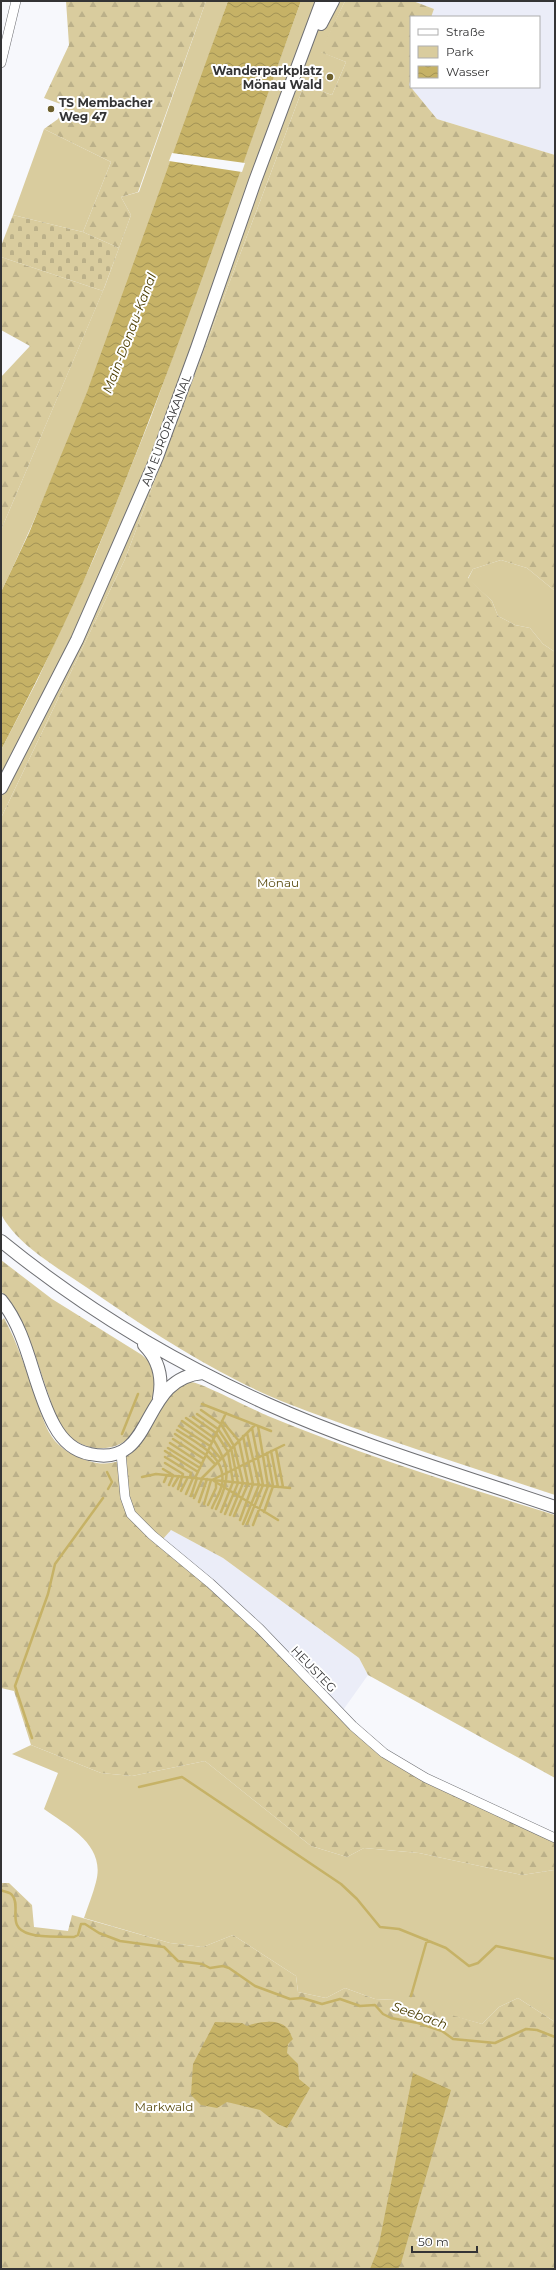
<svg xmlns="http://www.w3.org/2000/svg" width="556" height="2270" viewBox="0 0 556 2270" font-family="Montserrat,sans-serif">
<defs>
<pattern id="forest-firs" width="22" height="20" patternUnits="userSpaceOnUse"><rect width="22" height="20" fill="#d9cc9e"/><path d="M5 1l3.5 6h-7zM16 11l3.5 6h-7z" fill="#bbb089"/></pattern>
<pattern id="cemetery-stones" width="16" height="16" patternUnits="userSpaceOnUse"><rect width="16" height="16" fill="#d9cc9e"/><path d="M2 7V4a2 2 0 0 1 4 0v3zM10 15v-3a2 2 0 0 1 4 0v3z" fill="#bbb089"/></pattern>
<pattern id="water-waves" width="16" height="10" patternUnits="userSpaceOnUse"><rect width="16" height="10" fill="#c6b266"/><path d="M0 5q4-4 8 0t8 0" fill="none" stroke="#a29255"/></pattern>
</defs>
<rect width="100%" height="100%" fill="#f7f8fc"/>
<path fill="#ebedf8" d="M 413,1 L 555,1 L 555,155 L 437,119 L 409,85 L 411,78 L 411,87 L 539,87 L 539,17 L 431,17 L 434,9 Z
M 171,1530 L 223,1558 L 359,1658 L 368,1675 L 341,1713 L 163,1539 Z"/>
<path fill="#d9cc9e" d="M 206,1 L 228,1 C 158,200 92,402 1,592 L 1,530 L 105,286 L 131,215 L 121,197 L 139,192 Z
M 301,1 L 345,1 L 321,52 L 346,62 L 332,95 L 304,85 L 125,559 L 1,818 L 1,750 L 37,681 L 94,558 L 151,417 Z
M 44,129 L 111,162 L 83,232 L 13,215 Z
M 501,560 L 527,568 L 555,591 L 555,652 L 543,644 L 530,628 L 515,625 L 498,616 L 492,601 L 468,579 L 473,569 Z
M 31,1745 L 101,1773 L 132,1776 L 205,1761 L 311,1846 L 347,1857 L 364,1848 L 419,1853 L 522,1875 L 554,1870 L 555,2022 L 518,1998 L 499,2007 L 482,2024 L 395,2000 L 375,1999 L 345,1988 L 326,1998 L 298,1992 L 296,1976 L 233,1935 L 203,1947 L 170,1943 L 84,1918 C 88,1906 93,1894 96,1882 C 106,1845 69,1827 44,1809 L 58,1773 L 12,1754 Z"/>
<path fill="url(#forest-firs)" d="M 66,1 L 206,1 L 138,192 L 121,197 L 131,215 L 119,248 L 83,232 L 111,162 L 44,129 L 58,119 L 66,106 L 44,98 L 69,45 Z
M 345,1 L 413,1 L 434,9 L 431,17 L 411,17 L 411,78 L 409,85 L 437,119 L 555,155 L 555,591 L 527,568 L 501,560 L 473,569 L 468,578 L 492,601 L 498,616 L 515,625 L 530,628 L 543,644 L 555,652 L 555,1495 C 491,1474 427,1453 363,1431 C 321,1416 279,1402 240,1382 C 186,1355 136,1321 86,1287 C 58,1268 16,1244 1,1214 L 1,818 L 125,559 L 304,85 L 332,95 L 346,62 L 320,52 Z
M 1,257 L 103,291 L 1,530 L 1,377 L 30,346 L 1,330 Z
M 1,1260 L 52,1299 L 142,1355 C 146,1359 152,1363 154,1368 C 161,1391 141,1435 120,1444 C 99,1454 74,1446 61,1427 C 55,1419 52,1405 49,1396 C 36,1360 27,1320 1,1291 Z
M 4,1318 C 18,1344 27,1372 36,1400 C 42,1414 45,1429 55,1441 C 64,1451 76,1457 89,1461 C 135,1476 152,1423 169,1392 C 175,1385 181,1382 190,1382 C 199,1381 255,1411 268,1416 C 362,1455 458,1485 555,1515 L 555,1778 L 368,1675 L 359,1658 L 223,1558 L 171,1530 L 163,1539 L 212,1579 L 243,1609 L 384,1753 L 555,1838 L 554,1870 L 522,1875 L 419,1853 L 364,1848 L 347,1857 L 311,1846 L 205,1761 L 132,1776 L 101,1773 L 31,1745 L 14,1691 L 1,1688 L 1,1321 Z
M 1,1883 L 9,1883 L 32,1905 L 34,1927 L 68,1931 L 72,1915 L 170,1943 L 203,1947 L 233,1935 L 296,1976 L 298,1992 L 326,1998 L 345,1988 L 375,1999 L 395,2000 L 405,1988 L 434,2000 L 438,2011 L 482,2024 L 499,2007 L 518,1998 L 555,2022 L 555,2269 L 1,2269 Z"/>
<path fill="url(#cemetery-stones)" d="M 13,215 L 83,232 L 119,248 L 103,291 L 1,257 L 1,246 Z"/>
<path fill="url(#water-waves)" d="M 228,1 L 301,1 C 234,187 171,375 94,557 C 66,623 34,687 1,750 L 1,592 L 29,533 L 87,392 Z
M 215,2022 L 242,2023 L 247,2026 C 258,2022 278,2018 287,2028 C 290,2031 291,2036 293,2039 L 288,2044 L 287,2053 L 298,2064 L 299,2079 L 310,2088 L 287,2128 L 278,2124 L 260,2110 L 227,2102 L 217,2108 L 201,2105 L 191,2095 L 193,2064 Z
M 413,2073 L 451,2090 L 401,2263 L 398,2269 L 370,2269 L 378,2249 Z"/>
<path fill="#f7f8fc" d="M 172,153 L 245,163 L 242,172 L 169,161 Z"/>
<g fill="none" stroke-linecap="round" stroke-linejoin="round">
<path stroke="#c6b266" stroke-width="2.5" d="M 202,1404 L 271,1431
M 201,1410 L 221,1424 L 234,1446 L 243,1483 L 230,1515
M 197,1414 L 218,1429 L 231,1448 L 238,1483 L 225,1514
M 193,1417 L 216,1433 L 228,1452 L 233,1482 L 221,1512
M 186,1418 L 214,1438
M 182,1421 L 212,1442
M 222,1421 L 239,1441 L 248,1484 L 234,1516
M 179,1426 L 210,1446 L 221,1459
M 177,1430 C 196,1443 227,1456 222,1484 C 221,1492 215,1500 212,1508
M 122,1434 L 138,1394
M 175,1434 L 206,1455 L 215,1464
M 173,1439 L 204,1459
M 213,1439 C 231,1468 230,1479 216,1509
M 170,1443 L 202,1464
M 168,1448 L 200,1468
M 276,1449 L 283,1487
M 165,1451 L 198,1472
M 271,1451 L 278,1487
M 165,1457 L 191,1473 L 190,1477
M 165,1463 L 183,1474 L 178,1489
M 163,1469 L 173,1475
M 107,1472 L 112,1482 L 108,1489
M 142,1477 L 156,1474 L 290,1488
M 195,1478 L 226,1413
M 201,1479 L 255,1425
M 212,1480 L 284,1445
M 214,1481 L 278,1520
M 164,1482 L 167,1475
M 169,1485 L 173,1476
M 173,1486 L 179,1476
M 181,1491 L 188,1477
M 186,1494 L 193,1478
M 191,1496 L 197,1478
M 194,1498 L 202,1479
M 199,1502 L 207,1479
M 204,1504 L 211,1480
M 208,1505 L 216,1488 L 216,1482
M 264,1512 L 273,1486 L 267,1453
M 240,1520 L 253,1484 L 243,1436
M 243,1524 L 259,1485 L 247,1433
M 247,1524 L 263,1485 L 252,1428
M 253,1525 L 268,1486 L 258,1426
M 32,1738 L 15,1686 L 48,1594 L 55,1564 L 103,1498
M 139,1787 L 182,1777 L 341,1884 L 357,1899 L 380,1927 L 399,1929 L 446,1948 L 469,1966 L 478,1963 L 496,1946 L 555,1959
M 1,1890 C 4,1892 10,1892 12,1895 C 22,1906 5,1928 30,1934 C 43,1938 60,1936 74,1937 L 78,1935 L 81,1924 L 85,1924 L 99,1933 L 120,1941 L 164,1947 L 178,1961 L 202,1964 L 210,1968 L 223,1966 L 229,1968 L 255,1986 L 290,1999 L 302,1998 L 322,2004 L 340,1999 L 360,2006 L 375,2005 L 383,2014 L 391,2018 L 418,2023 L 442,2031 L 453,2039 L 495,2043 L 526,2029 L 537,2030 L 555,2037
M 411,1996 L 427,1940"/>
<g stroke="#6e6f73" stroke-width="10">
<path id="minor" d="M 1,63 L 16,1
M 121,1453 L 125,1497 L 131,1514 L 152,1535 L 210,1583 L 260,1629 L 353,1726 L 384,1753 L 426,1778 L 555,1838"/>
</g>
<g stroke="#6e6f73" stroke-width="14">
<path id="major" d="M 321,24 L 333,1
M 1,788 L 77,640 L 157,457 L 197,348 L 255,181 L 322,1
M 1,1241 C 82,1307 170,1360 265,1403 C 358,1445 458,1474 555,1507
M 1,1300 C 30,1336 32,1385 54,1425 C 62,1440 73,1451 90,1454 C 157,1469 138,1378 203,1373
M 144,1345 C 159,1360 163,1378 159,1398"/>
</g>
<use href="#minor" stroke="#fff" stroke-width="9"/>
<use href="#major" stroke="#fff" stroke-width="12"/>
</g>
<g fill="#6d602d" stroke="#fff" stroke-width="1.5">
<circle cx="330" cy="77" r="4"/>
<circle cx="51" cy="109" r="4"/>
</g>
<g text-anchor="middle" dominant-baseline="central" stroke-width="4" stroke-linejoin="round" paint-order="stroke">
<g font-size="12" font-weight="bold" fill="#343435" stroke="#fff" text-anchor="end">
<text x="322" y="70">Wanderparkplatz<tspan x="322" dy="14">Mönau Wald</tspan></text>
<text x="59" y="102" text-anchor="start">TS Membacher<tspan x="59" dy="14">Weg 47</tspan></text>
</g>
<g font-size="12" fill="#343435" stroke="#fff">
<text transform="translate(166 430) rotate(-69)">AM EUROPAKANAL</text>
<text transform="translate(314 1669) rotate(46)">HEUSTEG</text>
</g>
<g font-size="12" fill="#5b4d12" stroke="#fff">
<text x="278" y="882">Mönau</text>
<text x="164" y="2106">Markwald</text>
</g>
<g font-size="13" font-style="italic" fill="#4c3e00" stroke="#fff">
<text transform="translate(129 333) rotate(-69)">Main-Donau-Kanal</text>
<text transform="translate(420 2015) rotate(20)">Seebach</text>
</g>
</g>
<rect width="556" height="2270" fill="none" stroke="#343435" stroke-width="4"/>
<rect x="410" y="16" width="130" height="72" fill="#ffffff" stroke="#aeaeae"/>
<rect x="418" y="29" width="20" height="6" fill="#ffffff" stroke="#aeaeae"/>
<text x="446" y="36" font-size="12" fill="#343435">Straße</text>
<rect x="418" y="46" width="20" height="12" fill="#d9cc9e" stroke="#aeaeae"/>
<text x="446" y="56" font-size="12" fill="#343435">Park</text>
<rect x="418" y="66" width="20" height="12" fill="url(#water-waves)" stroke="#aeaeae"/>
<text x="446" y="76" font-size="12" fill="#343435">Wasser</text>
<path d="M412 2246v6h65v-6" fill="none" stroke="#343435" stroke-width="2"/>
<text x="418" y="2246" font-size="12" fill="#343435" stroke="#ffffff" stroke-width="3" paint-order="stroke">50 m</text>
</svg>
